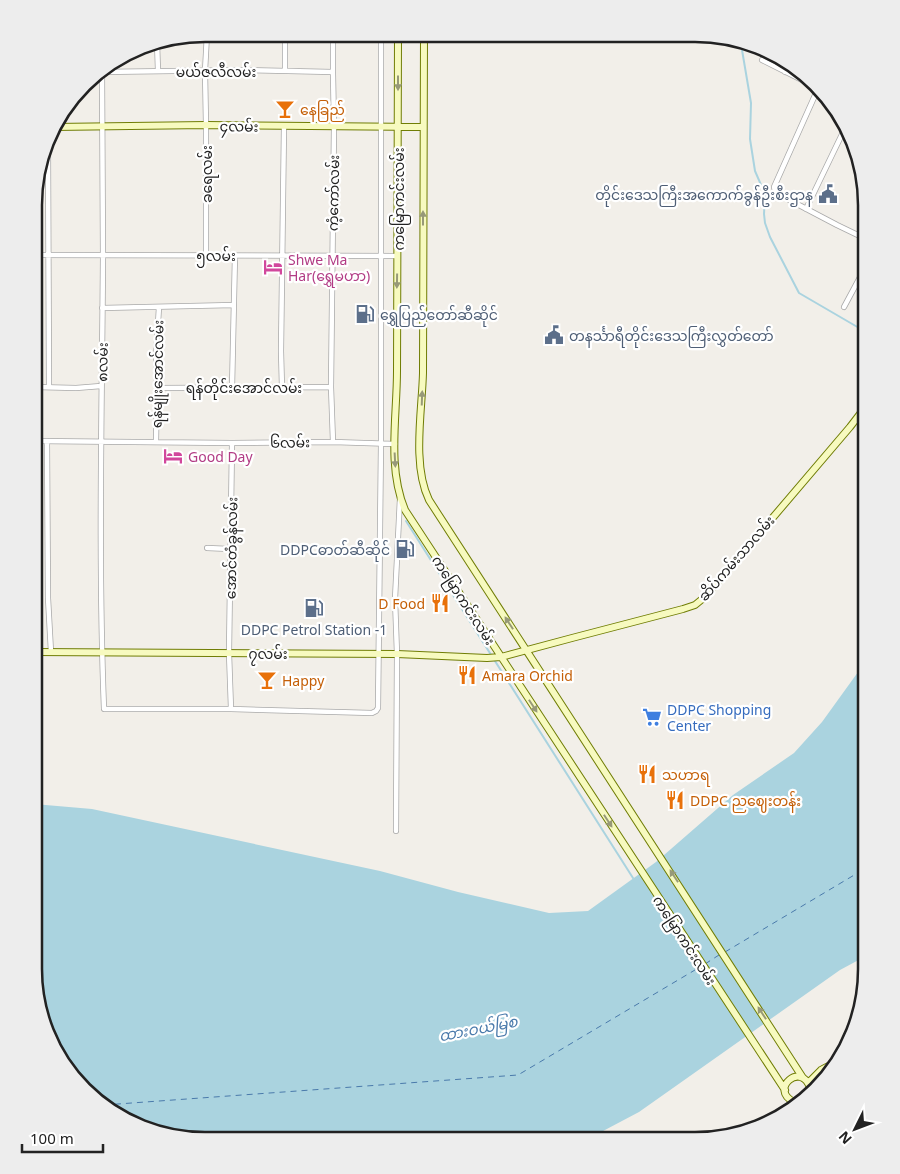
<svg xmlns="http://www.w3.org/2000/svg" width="900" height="1174" viewBox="0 0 900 1174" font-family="'Noto Sans','Noto Sans Myanmar',sans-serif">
<rect width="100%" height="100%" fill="#f2efe9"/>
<path fill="#aad3df" d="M 866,661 L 866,956 L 840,970 L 639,1112 L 586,1140 L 183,1139 L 110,1111 L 52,1045 L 34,969 L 34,804 L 92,809 L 380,871 L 458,892 L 549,913 L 588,911 L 656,862 L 733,795 L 794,753 L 822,722 Z"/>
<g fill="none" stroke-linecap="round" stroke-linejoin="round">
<path stroke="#aad3df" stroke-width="2" d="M 741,44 L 751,103 L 750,139 L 755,171 L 765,194 L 764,214 L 765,223 L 770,237 L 799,293 L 866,332
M 406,521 L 633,878"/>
<path stroke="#4a7aab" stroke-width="1" stroke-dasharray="6 5" stroke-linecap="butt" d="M 725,952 L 866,868
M 705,964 L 719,955
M 104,1105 L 518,1075 L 700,967"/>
<g stroke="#a9a9a9" stroke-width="6">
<path id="street" d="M 157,42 L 158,71
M 762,60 L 808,83
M 102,71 C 102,132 103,194 103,256 C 102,407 98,558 104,709 L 231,709
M 285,71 L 285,34
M 100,72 L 246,70 L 333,72
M 785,72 L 790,63
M 816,93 L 774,187 L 775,191 L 778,194 L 837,225 L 866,239
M 48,145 L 49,387
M 806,209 L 846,126
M 35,255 L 397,256
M 206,255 L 206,125 L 205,71 L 207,34
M 844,307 L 866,266
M 102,308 L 234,305
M 35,387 L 76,388 L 101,386
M 157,388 L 331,387
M 232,388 L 235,255
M 282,388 L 281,351 L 284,126
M 35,441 L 232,443 L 333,442 L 395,444
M 47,441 L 48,598 L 51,652
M 156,441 L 157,388 L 156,356 L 159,307
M 333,442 L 331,387 L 334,126 L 333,74 L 333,34
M 232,443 L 229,653 L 231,709 L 372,713 L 376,711 L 378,708 L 381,443 L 381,34
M 207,548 L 230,549
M 396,831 L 397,654 L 395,599 L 400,498"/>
</g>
<g stroke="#707d05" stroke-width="8">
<path id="secondary" d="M 398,34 C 398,147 398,259 397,371 C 397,417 387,467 405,510 L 785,1090
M 424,34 C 423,147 424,260 423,373 C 422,411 412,465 429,500 L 803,1078
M 54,127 L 206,125 L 423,127
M 34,652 L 397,654 L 487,658 L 501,657 L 572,638 L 683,609 L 695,605 L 706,596 L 850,427 L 860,414 L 866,403
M 808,1083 L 821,1070 L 838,1061
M 794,1102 C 768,1089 802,1061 810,1088"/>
</g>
<use href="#street" stroke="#fff" stroke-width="4.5"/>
<use href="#secondary" stroke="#f7fabf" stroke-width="6"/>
</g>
<defs><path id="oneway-solid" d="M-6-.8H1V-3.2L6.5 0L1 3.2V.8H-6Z" transform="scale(1.25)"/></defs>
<g fill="#979978">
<use href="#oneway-solid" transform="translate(398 83) rotate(90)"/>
<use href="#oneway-solid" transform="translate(423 218) rotate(-90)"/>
<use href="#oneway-solid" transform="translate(397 281) rotate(91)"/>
<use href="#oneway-solid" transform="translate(422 398) rotate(-88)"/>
<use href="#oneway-solid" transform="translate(395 460) rotate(87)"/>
<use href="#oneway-solid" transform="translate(509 623) rotate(-123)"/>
<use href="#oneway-solid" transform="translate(533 706) rotate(57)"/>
<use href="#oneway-solid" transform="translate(608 821) rotate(57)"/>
<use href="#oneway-solid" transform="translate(674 876) rotate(-123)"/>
<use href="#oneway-solid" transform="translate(762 1013) rotate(-123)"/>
</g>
<defs>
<g id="bar-bare" transform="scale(1.5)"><path d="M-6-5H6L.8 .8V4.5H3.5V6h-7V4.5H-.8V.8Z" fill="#e8710a" stroke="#fff" stroke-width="2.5" paint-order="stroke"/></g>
<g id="civic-bare" transform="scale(1.5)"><path d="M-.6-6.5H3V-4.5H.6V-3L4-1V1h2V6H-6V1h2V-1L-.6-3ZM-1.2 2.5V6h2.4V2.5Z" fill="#5c6f8a" stroke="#fff" stroke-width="2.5" paint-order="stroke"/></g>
<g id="hotel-bare" transform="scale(1.5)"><path d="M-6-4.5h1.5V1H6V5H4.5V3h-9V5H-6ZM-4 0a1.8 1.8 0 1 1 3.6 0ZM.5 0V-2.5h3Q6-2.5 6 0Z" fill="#d1479c" stroke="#fff" stroke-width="2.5" paint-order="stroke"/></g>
<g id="fuel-bare" transform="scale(1.5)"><path d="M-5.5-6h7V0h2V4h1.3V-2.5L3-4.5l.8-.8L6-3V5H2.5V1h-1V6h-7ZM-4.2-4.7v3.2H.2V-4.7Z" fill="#5c6f8a" stroke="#fff" stroke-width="2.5" paint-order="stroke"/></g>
<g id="restaurant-bare" transform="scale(1.5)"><path d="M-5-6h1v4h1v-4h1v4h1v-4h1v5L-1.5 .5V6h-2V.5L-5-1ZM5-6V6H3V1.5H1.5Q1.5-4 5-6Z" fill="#e8710a" stroke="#fff" stroke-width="2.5" paint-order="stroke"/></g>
<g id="supermarket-bare" transform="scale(1.5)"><path d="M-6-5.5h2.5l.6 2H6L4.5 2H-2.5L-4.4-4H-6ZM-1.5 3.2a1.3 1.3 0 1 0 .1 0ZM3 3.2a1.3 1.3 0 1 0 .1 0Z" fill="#3f7fe0" stroke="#fff" stroke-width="2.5" paint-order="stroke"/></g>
</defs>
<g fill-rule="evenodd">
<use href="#bar-bare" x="285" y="109"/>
<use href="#civic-bare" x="828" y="194"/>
<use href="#hotel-bare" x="273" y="267"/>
<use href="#fuel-bare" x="365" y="314"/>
<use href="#civic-bare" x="554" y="335"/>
<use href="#hotel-bare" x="173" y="456"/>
<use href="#fuel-bare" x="405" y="549"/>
<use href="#restaurant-bare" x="440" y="603"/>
<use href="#fuel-bare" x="314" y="608"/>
<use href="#restaurant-bare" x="467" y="675"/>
<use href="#bar-bare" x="267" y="680"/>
<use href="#supermarket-bare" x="652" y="717"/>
<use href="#restaurant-bare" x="647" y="774"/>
<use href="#restaurant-bare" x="675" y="800"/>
</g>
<g text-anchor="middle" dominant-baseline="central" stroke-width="4.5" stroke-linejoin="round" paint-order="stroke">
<g font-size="14" fill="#222" stroke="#fff">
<text x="216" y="71">မယ်ဇလီလမ်း</text>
<text transform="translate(239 126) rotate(1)">၄လမ်း</text>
<text transform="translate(206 174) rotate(-90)">ခရေလမ်း</text>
<text transform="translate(333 193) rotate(-89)">ကံ့ကော်လမ်း</text>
<text transform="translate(398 199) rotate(-90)">ကမြောကင်းလမ်း</text>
<text x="216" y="255">၅လမ်း</text>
<text transform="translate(102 362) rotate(-89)">၈လမ်း</text>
<text transform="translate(157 374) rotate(-89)">ရန်မျိုးအောင်လမ်း</text>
<text x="244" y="387">ရန်တိုင်းအောင်လမ်း</text>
<text transform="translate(290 442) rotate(-1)">၆လမ်း</text>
<text transform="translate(231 548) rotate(-89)">အောင်တံခွန်လမ်း</text>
<text transform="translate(736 558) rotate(-49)">ဆိပ်ကမ်းသာလမ်း</text>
<text transform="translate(464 600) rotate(57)">ကမြောကင်းလမ်း</text>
<text x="268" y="653">၇လမ်း</text>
<text transform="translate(685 940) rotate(57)">ကမြောကင်းလမ်း</text>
</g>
<g font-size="14" fill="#c56008" stroke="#fff" text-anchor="start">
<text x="300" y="109">နေခြည်</text>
<text x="425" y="603" text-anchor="end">D Food</text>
<text x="482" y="675">Amara Orchid</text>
<text x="282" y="680">Happy</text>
<text x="662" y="774">သဟာရ</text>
<text x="690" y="800">DDPC ညဈေးတန်း</text>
</g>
<g font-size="14" fill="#4e5e75" stroke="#fff" text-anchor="end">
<text x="813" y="194">တိုင်းဒေသကြီးအကောက်ခွန်ဦးစီးဌာန</text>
<text x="380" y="314" text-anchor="start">ရွှေပြည်တော်ဆီဆိုင်</text>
<text x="569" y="335" text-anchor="start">တနင်္သာရီတိုင်းဒေသကြီးလွှတ်တော်</text>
<text x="390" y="549">DDPCဓာတ်ဆီဆိုင်</text>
<text x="314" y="629" text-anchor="middle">DDPC Petrol Station -1</text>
</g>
<g font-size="14" fill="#b23c85" stroke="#fff" text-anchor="start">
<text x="288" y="259">Shwe Ma<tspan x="288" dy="16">Har(‌‌ရွှေမဟာ)</tspan></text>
<text x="188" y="456">Good Day</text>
</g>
<g font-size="14" fill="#366cbe" stroke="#fff" text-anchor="start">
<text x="667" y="709">DDPC Shopping<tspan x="667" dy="16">Center</tspan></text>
</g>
<g font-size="15" font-style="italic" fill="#4a7aab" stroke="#fff">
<text transform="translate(478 1028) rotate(-11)">ထားဝယ်မြစ</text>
</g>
</g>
<path d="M0 0H900V1174H0ZM205 42H695A163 163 0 0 1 858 205V969A163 163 0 0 1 695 1132H205A163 163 0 0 1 42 969V205A163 163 0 0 1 205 42Z" fill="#ededed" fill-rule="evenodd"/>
<path fill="none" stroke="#222" stroke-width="2.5" d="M205 42H695A163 163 0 0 1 858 205V969A163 163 0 0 1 695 1132H205A163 163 0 0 1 42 969V205A163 163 0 0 1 205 42Z"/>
<g transform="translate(855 1129) rotate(228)" stroke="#ffffff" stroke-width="4" paint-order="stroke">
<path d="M0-4L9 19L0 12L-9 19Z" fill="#222222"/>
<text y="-8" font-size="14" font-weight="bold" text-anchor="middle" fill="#222222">N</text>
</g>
<path d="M22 1144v8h81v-8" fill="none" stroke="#222222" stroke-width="2.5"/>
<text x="30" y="1144" font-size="15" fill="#222222" stroke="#ffffff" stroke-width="4" paint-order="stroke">100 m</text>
</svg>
